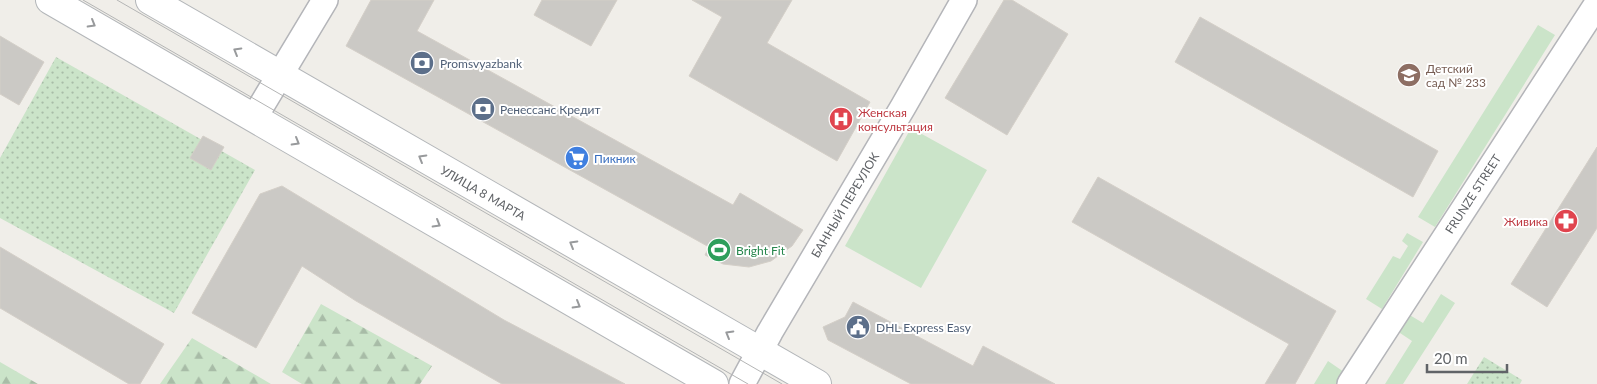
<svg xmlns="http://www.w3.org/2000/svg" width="1597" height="384" viewBox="0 0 1597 384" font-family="Lato,sans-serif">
<defs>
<pattern id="forest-firs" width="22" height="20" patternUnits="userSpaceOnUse" patternTransform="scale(1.25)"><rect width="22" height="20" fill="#cbe4c9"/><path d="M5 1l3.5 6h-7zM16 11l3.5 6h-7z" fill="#a8bca7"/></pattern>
<pattern id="park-dots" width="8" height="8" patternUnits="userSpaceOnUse" patternTransform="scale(1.25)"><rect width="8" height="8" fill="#cbe4c9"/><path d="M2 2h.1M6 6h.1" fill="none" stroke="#a8bca7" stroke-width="1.8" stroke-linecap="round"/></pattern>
</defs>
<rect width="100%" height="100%" fill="#f0eee9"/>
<path fill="#cbe4c9" d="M 1538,25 L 1555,35 L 1435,227 L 1418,217 Z
M 911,128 L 987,170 L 921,288 L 845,246 Z
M 1407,233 L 1423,242 L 1382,309 L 1366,299 L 1393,256 L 1400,259 L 1408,246 L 1402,241 Z
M 1441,294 L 1455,303 L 1403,384 L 1385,384 L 1412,341 L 1397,331 L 1408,314 L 1423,323 Z
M 1328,361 L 1344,372 L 1337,384 L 1314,384 Z"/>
<path fill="url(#forest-firs)" d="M 321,304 L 432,366 L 420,384 L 302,384 L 282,372 Z
M 192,338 L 271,384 L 160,384 Z
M 0,362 L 38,384 L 0,384 Z"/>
<path fill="url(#park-dots)" d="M 56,57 L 255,170 L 174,313 L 0,218 L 0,158 Z
M 1484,357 L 1522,380 L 1520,384 L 1467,384 Z"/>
<path fill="#cbc9c5" stroke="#d4cfc8" d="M 371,0 L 434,0 L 417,31 L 733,205 L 740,193 L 803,230 L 792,246 L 771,261 L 749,267 L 723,264 L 705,255 L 709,247 L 346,46 Z
M 542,0 L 617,0 L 591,46 L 534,15 Z
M 692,0 L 792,0 L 767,43 L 870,102 L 837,161 L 689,76 L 722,17 Z
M 1004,0 L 1012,0 L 1068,34 L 1007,135 L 945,98 Z
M 1200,17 L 1438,151 L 1413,197 L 1175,62 Z
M 0,36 L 44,62 L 19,105 L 0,94 Z
M 203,136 L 224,147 L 211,170 L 190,158 Z
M 1597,147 L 1597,228 L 1547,307 L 1511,284 Z
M 1098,177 L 1336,311 L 1295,384 L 1265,384 L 1289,344 L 1072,222 Z
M 282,186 L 504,320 L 625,384 L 502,384 L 356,301 L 302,266 L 256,348 L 192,313 L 260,194 Z
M 0,247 L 164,344 L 140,384 L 129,384 L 0,308 Z
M 853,302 L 973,366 L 983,346 L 1055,384 L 911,384 L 828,340 L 823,327 L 845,317 Z"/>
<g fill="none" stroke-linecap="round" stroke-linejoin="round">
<g stroke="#b4b5b9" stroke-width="28">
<path id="minor" d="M 254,118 L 325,0
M 742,384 L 770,332 L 903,107 L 964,0
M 1350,384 L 1597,4"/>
</g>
<g stroke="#b3b6b9" stroke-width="30">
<path id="secondary" d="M 50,0 L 714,384
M 150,0 L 817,384"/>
</g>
<use href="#minor" stroke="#fff" stroke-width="25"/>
<use href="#secondary" stroke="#fff" stroke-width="28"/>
<path stroke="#b4b5b5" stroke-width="1" d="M 83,0 L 748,384
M 117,0 L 782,384"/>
</g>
<defs><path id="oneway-chevron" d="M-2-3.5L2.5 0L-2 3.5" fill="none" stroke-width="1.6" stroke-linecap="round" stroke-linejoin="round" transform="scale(1.25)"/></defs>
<g stroke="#989a9c">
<use href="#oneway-chevron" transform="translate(92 24) rotate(30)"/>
<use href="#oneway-chevron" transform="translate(237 51) rotate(-150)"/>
<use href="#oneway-chevron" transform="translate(296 142) rotate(30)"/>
<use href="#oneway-chevron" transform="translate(422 158) rotate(-150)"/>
<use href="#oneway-chevron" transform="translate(437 224) rotate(30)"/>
<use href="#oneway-chevron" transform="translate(573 244) rotate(-150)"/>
<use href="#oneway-chevron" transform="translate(577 305) rotate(30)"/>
<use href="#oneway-chevron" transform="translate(729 334) rotate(-150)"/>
</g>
<defs>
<g id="bank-disc" transform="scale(1.25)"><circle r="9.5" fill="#5c6f8a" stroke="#fff"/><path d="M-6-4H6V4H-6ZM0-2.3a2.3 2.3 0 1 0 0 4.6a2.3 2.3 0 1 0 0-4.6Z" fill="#fff"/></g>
<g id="school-disc" transform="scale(1.25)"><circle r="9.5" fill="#8d6e63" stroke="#fff"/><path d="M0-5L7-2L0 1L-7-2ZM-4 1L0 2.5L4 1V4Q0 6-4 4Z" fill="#fff"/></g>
<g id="hospital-disc" transform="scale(1.25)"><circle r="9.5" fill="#e0444e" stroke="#fff"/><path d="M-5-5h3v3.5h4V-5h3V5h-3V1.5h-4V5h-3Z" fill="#fff"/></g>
<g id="supermarket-disc" transform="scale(1.25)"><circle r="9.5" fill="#3f7fe0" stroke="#fff"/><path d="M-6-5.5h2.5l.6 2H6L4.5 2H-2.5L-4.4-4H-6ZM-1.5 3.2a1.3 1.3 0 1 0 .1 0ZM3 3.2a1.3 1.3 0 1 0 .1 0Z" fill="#fff"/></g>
<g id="pharmacy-disc" transform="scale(1.25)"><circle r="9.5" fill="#e0444e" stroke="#fff"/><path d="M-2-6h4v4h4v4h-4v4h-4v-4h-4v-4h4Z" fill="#fff"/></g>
<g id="stadium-disc" transform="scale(1.25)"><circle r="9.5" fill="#2e9e5b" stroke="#fff"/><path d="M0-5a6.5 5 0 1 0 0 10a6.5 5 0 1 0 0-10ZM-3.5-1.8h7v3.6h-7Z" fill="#fff"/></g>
<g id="civic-disc" transform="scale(1.25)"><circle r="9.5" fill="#5c6f8a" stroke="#fff"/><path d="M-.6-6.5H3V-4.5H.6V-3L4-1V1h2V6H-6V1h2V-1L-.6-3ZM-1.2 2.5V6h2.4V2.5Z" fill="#fff"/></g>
</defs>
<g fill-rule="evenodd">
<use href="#bank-disc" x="422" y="63"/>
<use href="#school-disc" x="1409" y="75"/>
<use href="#bank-disc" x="483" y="109"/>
<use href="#hospital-disc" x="841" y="119"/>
<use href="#supermarket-disc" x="577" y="158"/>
<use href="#pharmacy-disc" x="1566" y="221"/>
<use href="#stadium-disc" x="719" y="250"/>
<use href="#civic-disc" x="858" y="327"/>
</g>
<g text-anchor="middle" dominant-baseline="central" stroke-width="4" stroke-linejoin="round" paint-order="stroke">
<g font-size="12" fill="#4e5e75" stroke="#fff" text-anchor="start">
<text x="440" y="63">Promsvyazbank</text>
<text x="500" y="109">Ренессанс Кредит</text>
<text x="876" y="327">DHL Express Easy</text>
</g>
<g font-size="12" fill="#785e54" stroke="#fff" text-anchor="start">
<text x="1426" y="68">Детский<tspan x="1426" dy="14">сад № 233</tspan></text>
</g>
<g font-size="12" fill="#be3a42" stroke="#fff" text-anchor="start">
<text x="858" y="112">Женская<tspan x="858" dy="14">консультация</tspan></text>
<text x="1548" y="221" text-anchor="end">Живика</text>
</g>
<g font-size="12" fill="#366cbe" stroke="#fff" text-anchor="start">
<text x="594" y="158">Пикник</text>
</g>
<g font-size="12" fill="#606367" stroke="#fff">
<text transform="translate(483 193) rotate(30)">УЛИЦА 8 МАРТА</text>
<text transform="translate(1473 194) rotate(-57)">FRUNZE STREET</text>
<text transform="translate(845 205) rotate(-59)">БАННЫЙ ПЕРЕУЛОК</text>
</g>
<g font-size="12" fill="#27864d" stroke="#fff" text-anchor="start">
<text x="736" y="250">Bright Fit</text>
</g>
</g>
<path d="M1427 364v8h80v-8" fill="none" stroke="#606367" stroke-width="2.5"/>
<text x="1434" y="364" font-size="15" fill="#606367" stroke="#ffffff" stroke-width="4" paint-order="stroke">20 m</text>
</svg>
